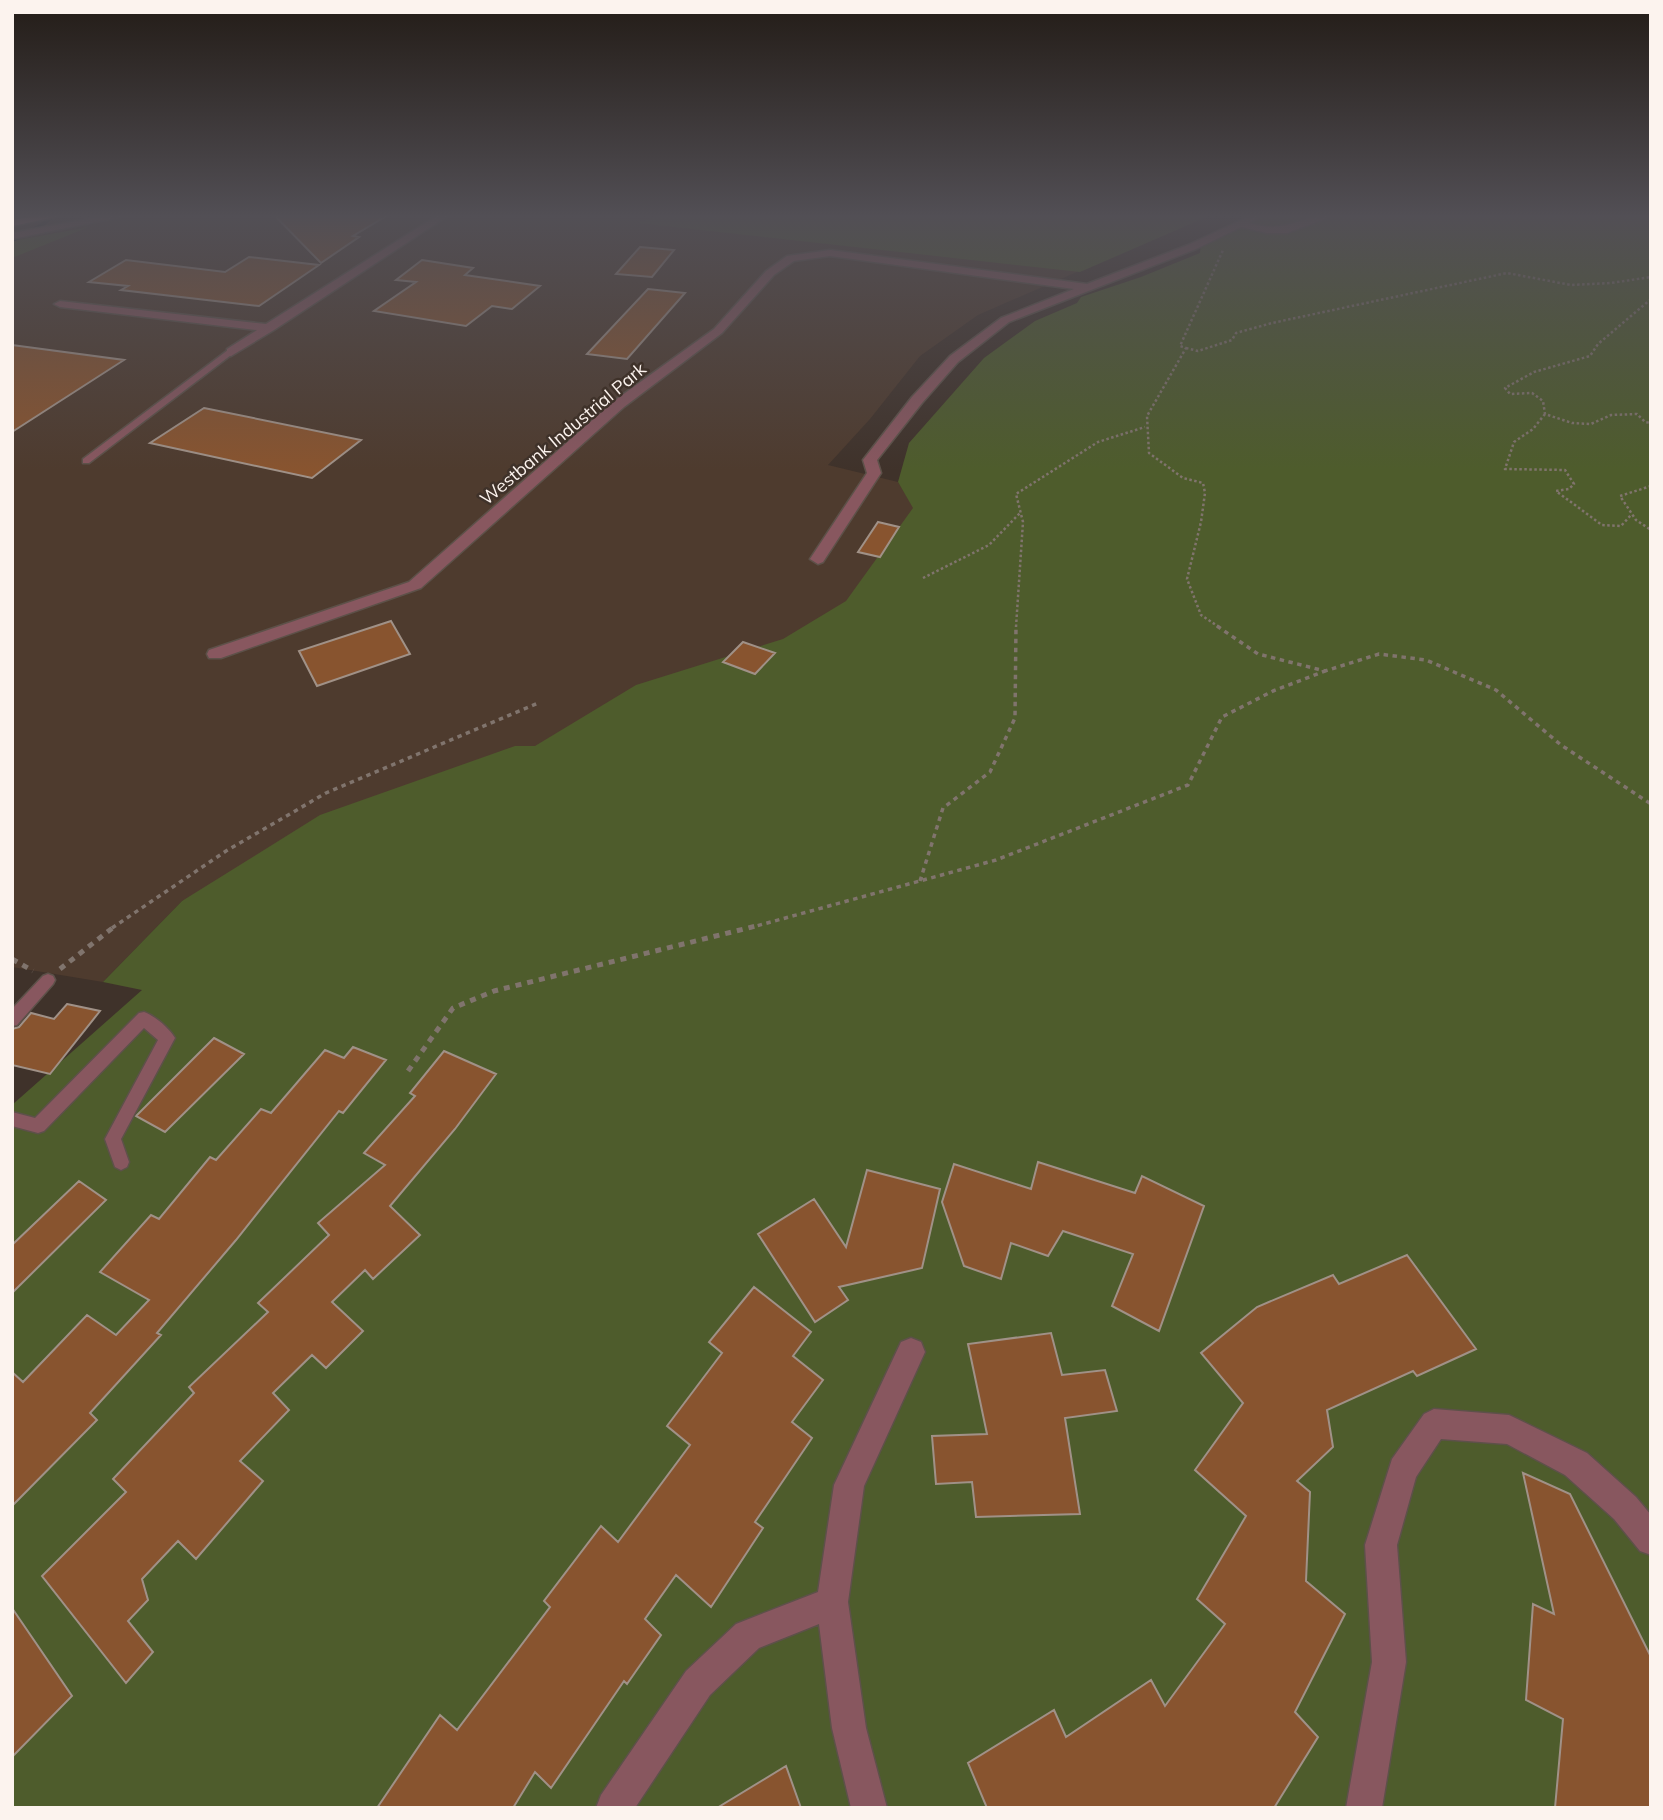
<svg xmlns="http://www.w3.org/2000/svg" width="1663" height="1820" font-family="Mulish,sans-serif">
  <rect width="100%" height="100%" fill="#3f322a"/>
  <path fill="#4e3b2e" d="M100,215H1208L978,315L920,356L870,419L828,465L898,482L934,541L901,645L182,901L103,982L12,967V231Z"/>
  <path fill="#4e5c2c" d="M660,215H1211L1080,272L638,223Z
    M1267,215H1651V1808H12V1105L142,990L103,982L182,901L320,815L515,746H535L636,685L783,639L846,601L913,508L898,482L909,443L984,358L1035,321L1077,303L1081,297L1141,277L1200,253L1201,244Z
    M89,227L12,258V241Z"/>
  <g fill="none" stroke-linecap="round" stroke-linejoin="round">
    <path stroke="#021e1f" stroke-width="4.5" d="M12,240L39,227L54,215"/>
  </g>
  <path fill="#88542f" stroke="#a09187" stroke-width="2" d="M274,215H388L353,236L359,237L321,263Z
    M640,247L674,250L652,277L616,274Z
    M249,257L319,265L259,306L121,290L128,286L89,282L126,260L225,272Z
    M422,260L473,268L465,275L540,286L512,309L492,306L466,326L374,311L416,282L396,280Z
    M648,289L685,293L627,359L587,354Z
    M12,345L124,360L12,432Z
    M204,408L361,440L312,478L150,443Z
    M878,522L899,527L880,557L858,552Z
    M391,621L410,654L317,686L299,651Z
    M743,642L775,653L755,674L723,662Z
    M67,1004L100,1011L50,1074L12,1065V1029L19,1027L31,1013L54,1019Z
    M214,1038L244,1054L165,1132L136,1116Z
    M353,1047L386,1060L343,1113L339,1111L236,1240L157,1333L161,1335L90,1413L97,1420L12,1506V1372L23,1382L87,1315L116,1335L149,1300L100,1272L151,1215L159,1219L210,1157L216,1160L261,1109L271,1113L325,1050L344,1058Z
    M444,1051L496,1074L455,1129L390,1206L420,1235L373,1279L365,1270L332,1302L363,1331L326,1368L312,1355L273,1393L289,1410L240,1461L263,1481L196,1559L178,1541L142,1579L148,1600L128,1621L153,1652L126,1683L42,1576L126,1492L113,1479L194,1393L189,1387L268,1312L258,1303L329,1235L318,1223L385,1165L364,1153L415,1096L410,1093Z
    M1038,1162L1135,1193L1142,1176L1204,1206L1159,1331L1112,1306L1133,1254L1063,1231L1048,1256L1011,1243L1001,1279L964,1266L942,1202L954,1164L1031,1189Z
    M867,1170L940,1189L922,1268L839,1287L848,1300L815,1322L758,1234L814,1199L846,1247Z
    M79,1181L106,1200L12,1293V1245Z
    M1407,1255L1476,1349L1417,1376L1413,1371L1327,1410L1333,1447L1297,1481L1310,1492L1306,1581L1345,1614L1295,1712L1318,1737L1274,1808H987L968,1763L1054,1710L1066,1737L1151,1680L1165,1706L1225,1624L1197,1599L1246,1516L1195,1470L1243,1403L1201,1353L1257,1307L1333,1275L1339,1284Z
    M754,1287L811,1332L793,1356L823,1380L792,1422L812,1438L755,1522L763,1528L711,1607L676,1575L645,1619L661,1635L627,1684L624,1681L551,1788L535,1772L513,1808H377L440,1715L457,1730L550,1607L544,1601L601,1526L618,1542L690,1445L667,1426L722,1353L709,1342Z
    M1051,1333L1062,1375L1105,1370L1117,1411L1065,1418L1080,1514L976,1517L972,1482L936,1484L932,1436L987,1434L968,1344Z
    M1523,1473L1570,1494L1651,1657V1808H1555L1563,1719L1526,1700L1533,1604L1554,1614Z
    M12,1608L72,1696L12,1757Z
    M786,1766L801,1808H717Z"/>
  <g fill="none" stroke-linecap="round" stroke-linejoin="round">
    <g stroke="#5d5149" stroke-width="3">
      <path id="service" d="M228,350L235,352L89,463H83V459Z
        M48,974L53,976L55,980L53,984L17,1025L12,1026V1009L43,976Z
        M144,1012C155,1016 169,1028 175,1038L121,1139L129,1162L127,1167L121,1170L115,1167L105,1139L158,1040L144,1028L44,1131L38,1133L12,1126V1112L35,1118L139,1013Z"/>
    </g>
    <g stroke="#5d5149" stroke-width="3">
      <path id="minor" d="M438,215H449L274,330L231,356L227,355V349L257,330L60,307L54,304L60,301L266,324Z
        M1252,215H1264L1249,223C1287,235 1302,214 1335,215L1287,233H1267L1241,227L1196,249L1009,322L958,362L922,403L877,460L881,473L823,562L818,564L810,559L867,473L863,460L912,397L950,356L1001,318L1074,289L830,256L794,261L774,275L722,333L624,407L421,588L221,658H209L207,654L209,650L409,582L614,401L714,329L766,271L787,256L830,250L1087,284L1188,245Z
        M1642,215H1651V218L1644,217Z
        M911,1338L921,1342L925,1352L864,1486L848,1602L866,1728L887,1808H851L832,1728L819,1624L759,1648L710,1695L635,1808H596L601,1795L686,1671L736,1624L818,1592L834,1485L901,1342Z
        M1434,1409L1509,1415L1587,1453L1636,1497L1651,1515V1555L1640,1551L1614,1519L1565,1475L1507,1444L1441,1439L1416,1477L1397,1545L1406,1662L1382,1808H1346L1372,1662L1365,1545L1392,1459L1424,1414Z"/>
    </g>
    <g stroke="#5d5149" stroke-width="3">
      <path id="tertiary" d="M110,215H130L12,239V233Z"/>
    </g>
    <g stroke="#5d5149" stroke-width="3">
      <path id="trunk" d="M44,215H65L12,226V220Z"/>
    </g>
    <path stroke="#80746d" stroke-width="2.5" stroke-dasharray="2.5 2.5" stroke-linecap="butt" d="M1651,299L1598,344L1590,356L1534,372L1505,388L1510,394L1532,393L1543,401L1545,414L1572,423L1591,424L1611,415L1637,414L1645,422L1651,423
      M1186,348L1198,351L1232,340L1236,333L1272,323L1507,273L1571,285L1611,283L1651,277
      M1545,414L1533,429L1514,442L1505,469L1565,470L1574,484L1569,489L1556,491L1602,525L1621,526L1631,515
      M1651,486L1620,496L1636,520L1651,530
      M923,578L989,545L1020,513
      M1016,627L1023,522L1016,494L1098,442L1145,427
      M1219,627L1201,615L1187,579L1201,522L1205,493L1203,483L1183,478L1149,453L1147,416L1186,348L1180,346L1223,250"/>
    <path stroke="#80746d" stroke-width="3.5" stroke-dasharray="4.5 4.5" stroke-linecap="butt" d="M1217,626L1258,654L1325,671L1379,654L1426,660L1496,690L1561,745L1651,804
      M920,881L943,808L990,772L1015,718L1016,626
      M112,928L226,851L326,793L538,703
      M749,928L996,860L1188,785L1222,717L1273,691L1325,671"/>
    <path stroke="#80746d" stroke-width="5" stroke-dasharray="6 6" stroke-linecap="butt" d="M12,959L33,971
      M60,969L115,926
      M408,1071L453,1008L494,991L756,926"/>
    <use href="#service" fill="#88575f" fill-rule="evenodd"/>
    <use href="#minor" fill="#88575f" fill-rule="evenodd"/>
    <use href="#tertiary" fill="#88575f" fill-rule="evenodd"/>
    <use href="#trunk" fill="#e67a8f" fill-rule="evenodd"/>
  </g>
  <linearGradient id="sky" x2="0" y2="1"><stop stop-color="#231c17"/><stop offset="0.46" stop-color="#524f55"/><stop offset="1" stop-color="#524f55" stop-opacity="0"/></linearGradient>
  <rect width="1663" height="470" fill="url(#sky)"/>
  <g text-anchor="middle" stroke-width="5" stroke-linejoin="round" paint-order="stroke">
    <g font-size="18" fill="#fcf3ee" stroke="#3f322a">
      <text transform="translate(563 434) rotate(-40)" y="6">Westbank Industrial Park</text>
    </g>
  </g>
  <rect width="1663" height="1820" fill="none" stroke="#fcf3ee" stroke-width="28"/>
</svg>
